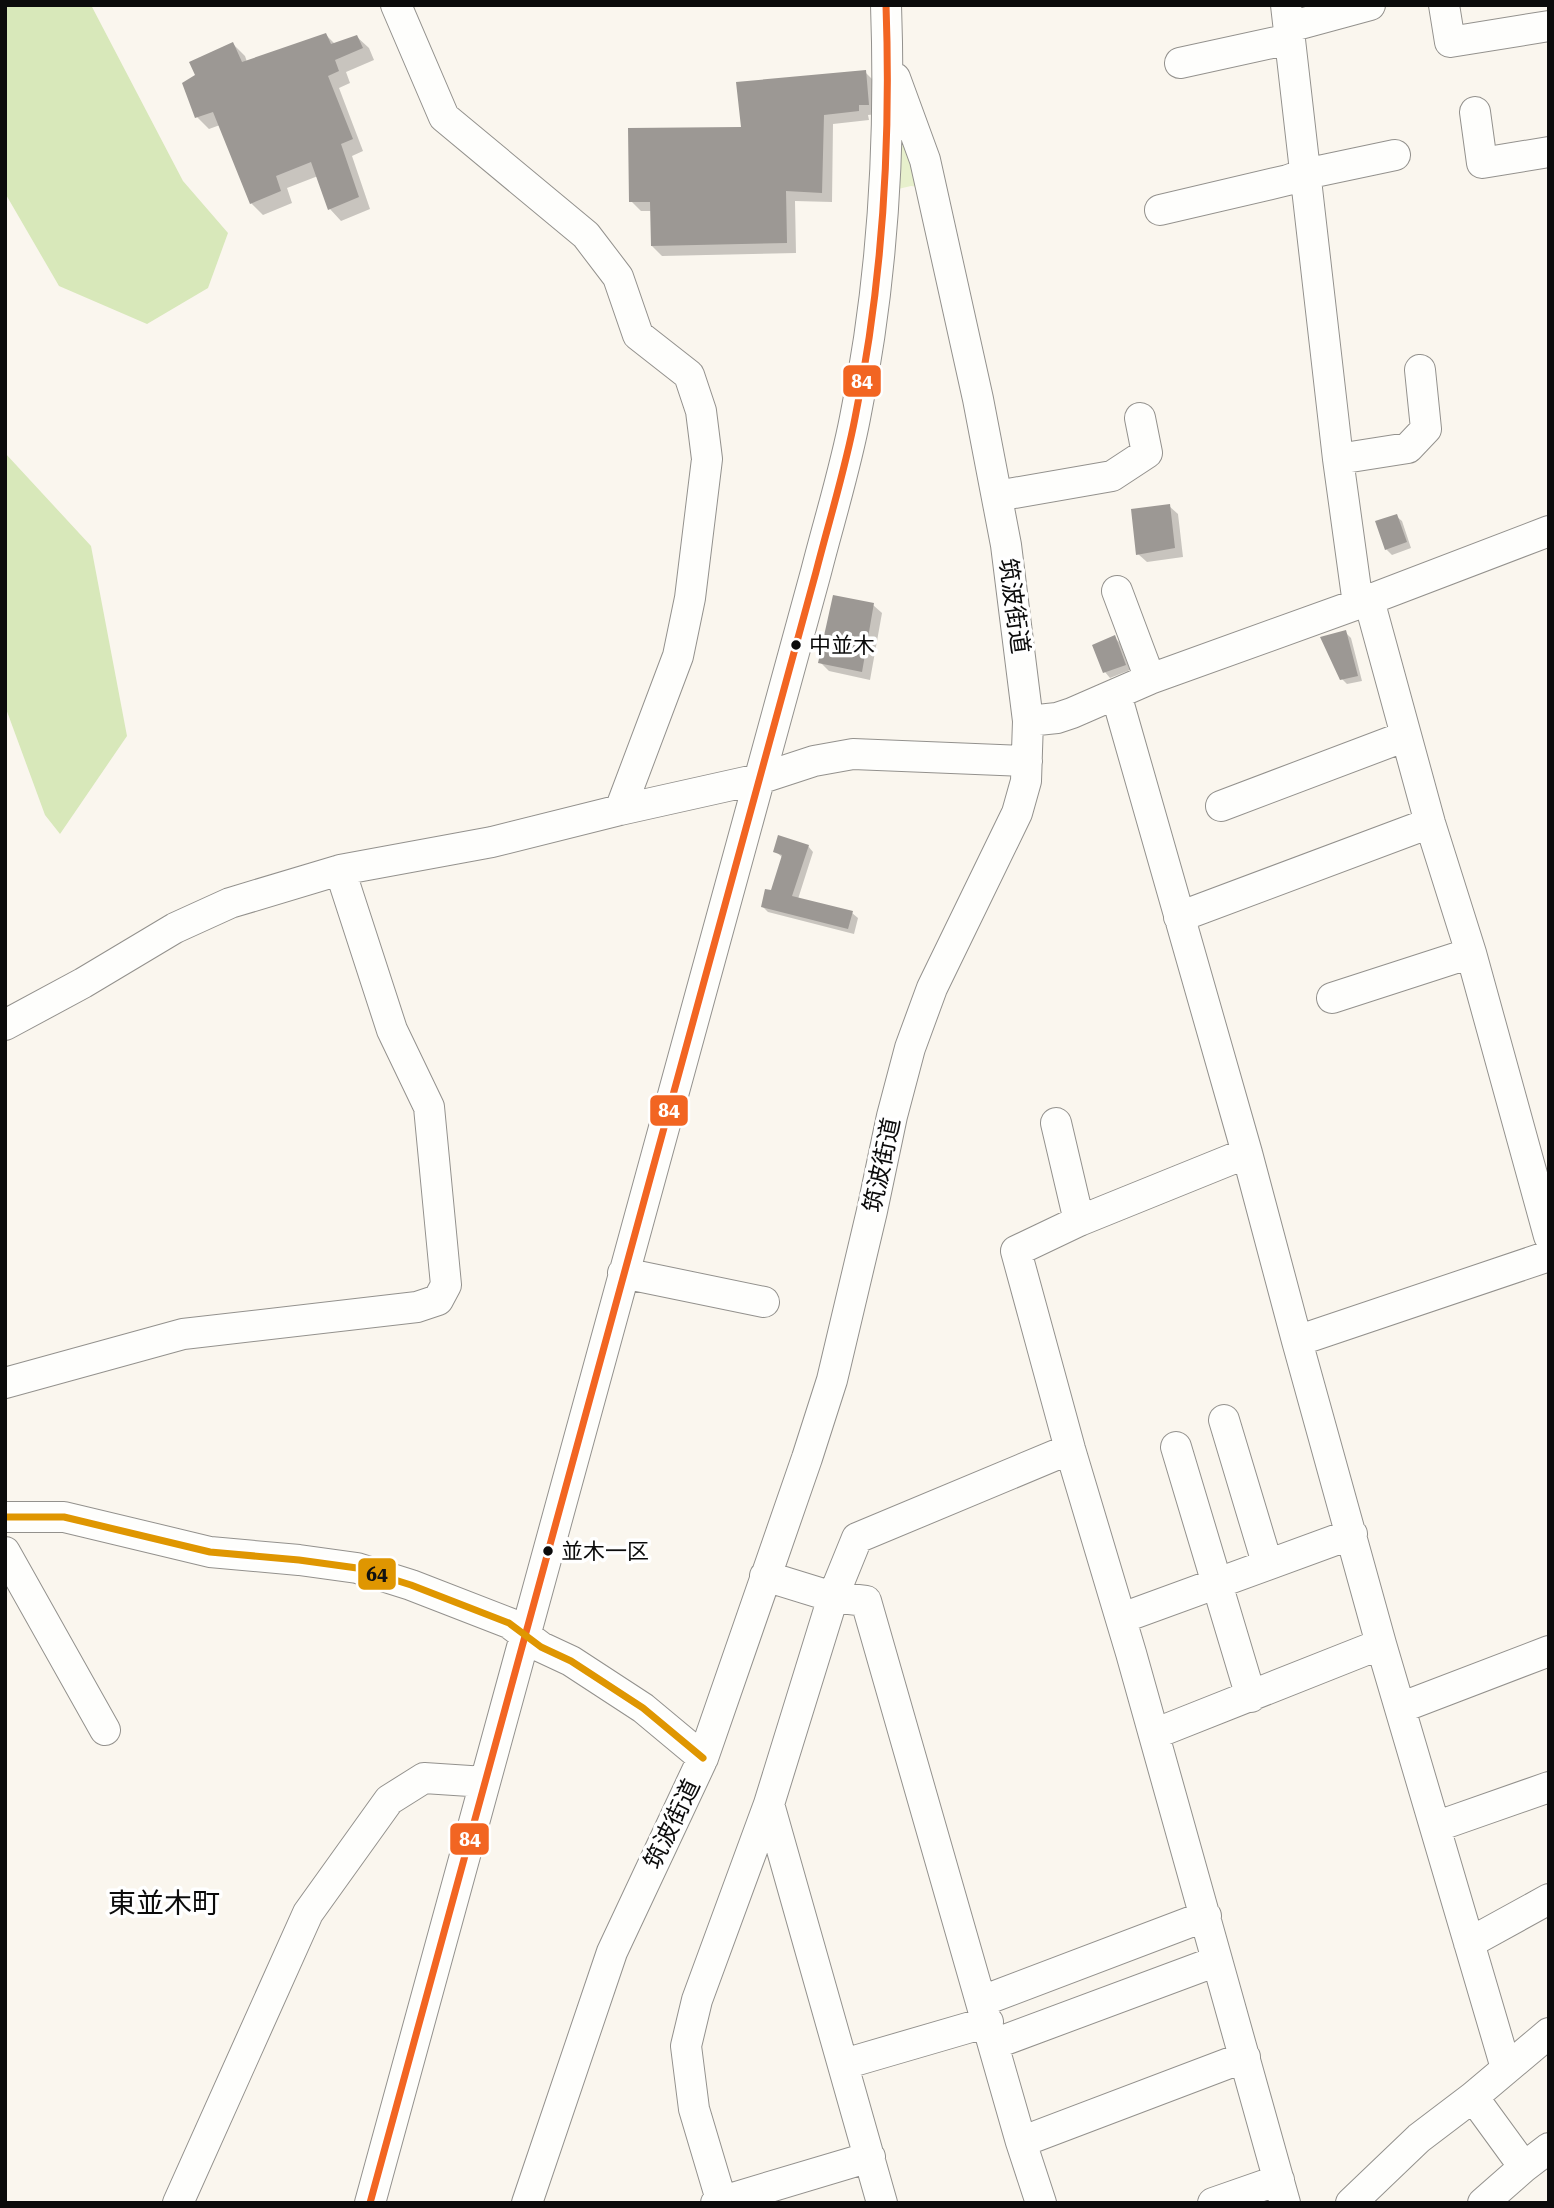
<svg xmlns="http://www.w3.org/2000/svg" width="1554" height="2208" font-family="'Roboto Serif','Noto Sans JP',serif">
  <rect width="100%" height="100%" fill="#faf6ee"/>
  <path fill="#e7f0cc" d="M900,142L908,143L925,188L911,186L898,189Z"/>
  <path fill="#d8e8ba" d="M5,5H91L183,181L228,233L208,288L147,324L59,286L5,193Z
    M5,453L91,546L127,736L60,834L45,815L5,706Z"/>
  <path fill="#0003" d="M326,35L335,44L357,37L369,48L374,60L346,72L350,83L339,88L363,151L352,156L370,209L341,221L330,209L318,176L287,188L292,203L263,215L251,203L220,125L209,129L197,117V76L233,44L245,56L247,62Z
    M865,72L875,82L878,114L868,115L869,120L833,124L832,202L795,201L796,253L662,256L652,246V211H641L631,201L743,129Z
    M1169,506L1178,514L1183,557L1147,562L1138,554Z
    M1396,516L1402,521L1411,548L1392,555L1386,549Z
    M873,605L882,613L870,680L829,671L820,662Z
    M1345,632L1351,638L1362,681L1347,684L1342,679Z
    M1115,638L1120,643L1130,670L1110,678L1105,672L1094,646Z
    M808,846L813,852L798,899L852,913L858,918L854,934L768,912L763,907L772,892L783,858L775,851Z"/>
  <path fill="#9c9894" d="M326,33L331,44L357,35L363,48L335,60L339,71L328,76L353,139L341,144L359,197L328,210L311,162L276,176L281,191L250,204L213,112L195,118L182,83L195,75L189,62L233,42L242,62Z
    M866,70L869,105H859V111L824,115L822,193L786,191L787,243L651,246L650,202H629L628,128L741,127L736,82Z
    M1170,504L1175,548L1136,555L1131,509Z
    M1397,514L1407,542L1385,550L1375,521Z
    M833,595L874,603L862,672L818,663Z
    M1346,630L1358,676L1340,680L1320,637Z
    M1115,635L1126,665L1103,673L1092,645Z
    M778,835L809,845L792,896L853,911L848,929L761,907L765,889L771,890L782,855L773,852Z"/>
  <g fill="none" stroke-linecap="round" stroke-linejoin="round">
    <g stroke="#93918d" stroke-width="32">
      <path id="minor" d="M396,5L444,117L586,235L618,277L638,335L689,375L701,411L707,459L690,598L678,656L620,810
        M1286,5L1338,459L1358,604
        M1444,5L1450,42L1549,26
        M1289,27L1370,5
        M1180,63L1290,39
        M1475,112L1482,163L1549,152
        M1160,210L1288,180L1305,174L1395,155
        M1338,459L1408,448L1426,429L1420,370
        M997,496L1112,476L1147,453L1140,418
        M1117,591L1150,679
        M1369,600L1430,823L1471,953L1549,1236
        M1116,694L1247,1153L1297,1341L1381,1644L1506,2068
        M1028,721L1057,718L1072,713L1150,679L1358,604L1549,531
        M1221,806L1406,736
        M1179,917L1430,823
        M1332,998L1471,953
        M5,1025L83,983L175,928L230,903L340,870L492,842L620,810L759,779L814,761L853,754L1027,761
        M1056,1123L1079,1221
        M1247,1153L1079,1221L1016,1251L1070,1449L1131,1653L1285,2203
        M623,1273L764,1302
        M1297,1341L1549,1256
        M5,1383L183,1334L417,1307L438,1300L446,1285L429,1107L392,1030L340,870
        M1224,1420L1267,1563
        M1176,1447L1251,1697
        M5,1517H64L210,1552L299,1560L357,1568L411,1585L509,1623L541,1647L571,1661L643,1708L703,1758
        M5,1552L105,1730
        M765,1576L833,1597L866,1601L1021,2142L1041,2203
        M1122,1618L1352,1534
        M1400,1708L1549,1651
        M1154,1734L1381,1644
        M769,1804L882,2203
        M1435,1827L1549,1787
        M1469,1943L1549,1899
        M982,2001L1206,1916
        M994,2044L1217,1961
        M844,2064L988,2022
        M1473,2097L1524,2167L1549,2148
        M1021,2142L1245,2057
        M178,2203L308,1913L389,1800L424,1778L485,1782
        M370,2203L816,572C829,521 845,470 855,418C883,281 891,144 886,5
        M527,2203L612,1952L703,1758L807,1458L832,1380L872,1211L892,1116L910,1048L932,988L1017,813L1026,781L1028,721L1006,545L978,399L925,160L895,78
        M716,2203L870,2157
        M722,2203L694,2109L686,2046L697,2000L769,1804L833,1597L857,1538L1070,1449
        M1213,2203L1279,2180
        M1351,2203L1419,2138L1473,2097L1549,2033
        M1483,2203L1524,2167"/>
    </g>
    <use href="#minor" stroke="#fefefc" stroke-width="30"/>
    <g stroke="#fff" stroke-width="12">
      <path id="bus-1" d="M370,2203L816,572C829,521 845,470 855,418C883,281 891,144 886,5"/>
    </g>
    <g stroke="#fff" stroke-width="12">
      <path id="bus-2" d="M5,1517H64L210,1552L299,1560L357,1568L411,1585L509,1623L541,1647L571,1661L643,1708L703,1758"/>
    </g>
    <use href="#bus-1" stroke="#f26522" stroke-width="7"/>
    <use href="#bus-2" stroke="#df9601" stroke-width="7"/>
  </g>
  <g fill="#0b0b0b" stroke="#fff" stroke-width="2.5">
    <circle cx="796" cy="645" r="6"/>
    <circle cx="548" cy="1551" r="6"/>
  </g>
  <g text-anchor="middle" stroke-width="7" stroke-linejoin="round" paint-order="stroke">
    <g font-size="22" fill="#0b0b0b" stroke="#fff" text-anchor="start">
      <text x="809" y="653">中並木</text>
      <text x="561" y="1559">並木一区</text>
    </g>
    <g font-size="24" fill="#0b0b0b" stroke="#fff">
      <text transform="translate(1014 606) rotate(82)" y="8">筑波街道</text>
      <text transform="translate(882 1165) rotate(-78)" y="8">筑波街道</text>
      <text transform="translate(672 1824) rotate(-64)" y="8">筑波街道</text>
    </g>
    <g font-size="28" fill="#0b0b0b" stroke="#fff">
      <text x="164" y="1913">東並木町</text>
    </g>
  </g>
  <g stroke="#fff" stroke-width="2.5">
    <rect x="842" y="364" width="40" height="34" rx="7" fill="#f26522"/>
    <rect x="649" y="1094" width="40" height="33" rx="7" fill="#f26522"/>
    <rect x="357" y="1557" width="40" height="34" rx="7" fill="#df9601"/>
    <rect x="449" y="1822" width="41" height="34" rx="7" fill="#f26522"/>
  </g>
  <g font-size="19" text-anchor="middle" font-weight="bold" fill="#fff">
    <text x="862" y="388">84</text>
    <text x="669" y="1117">84</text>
    <text x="470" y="1846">84</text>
  </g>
  <g font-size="19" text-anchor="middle" font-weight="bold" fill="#111">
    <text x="377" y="1581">64</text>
  </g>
  <rect width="1554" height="2208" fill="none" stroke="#0b0b0b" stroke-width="14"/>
</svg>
